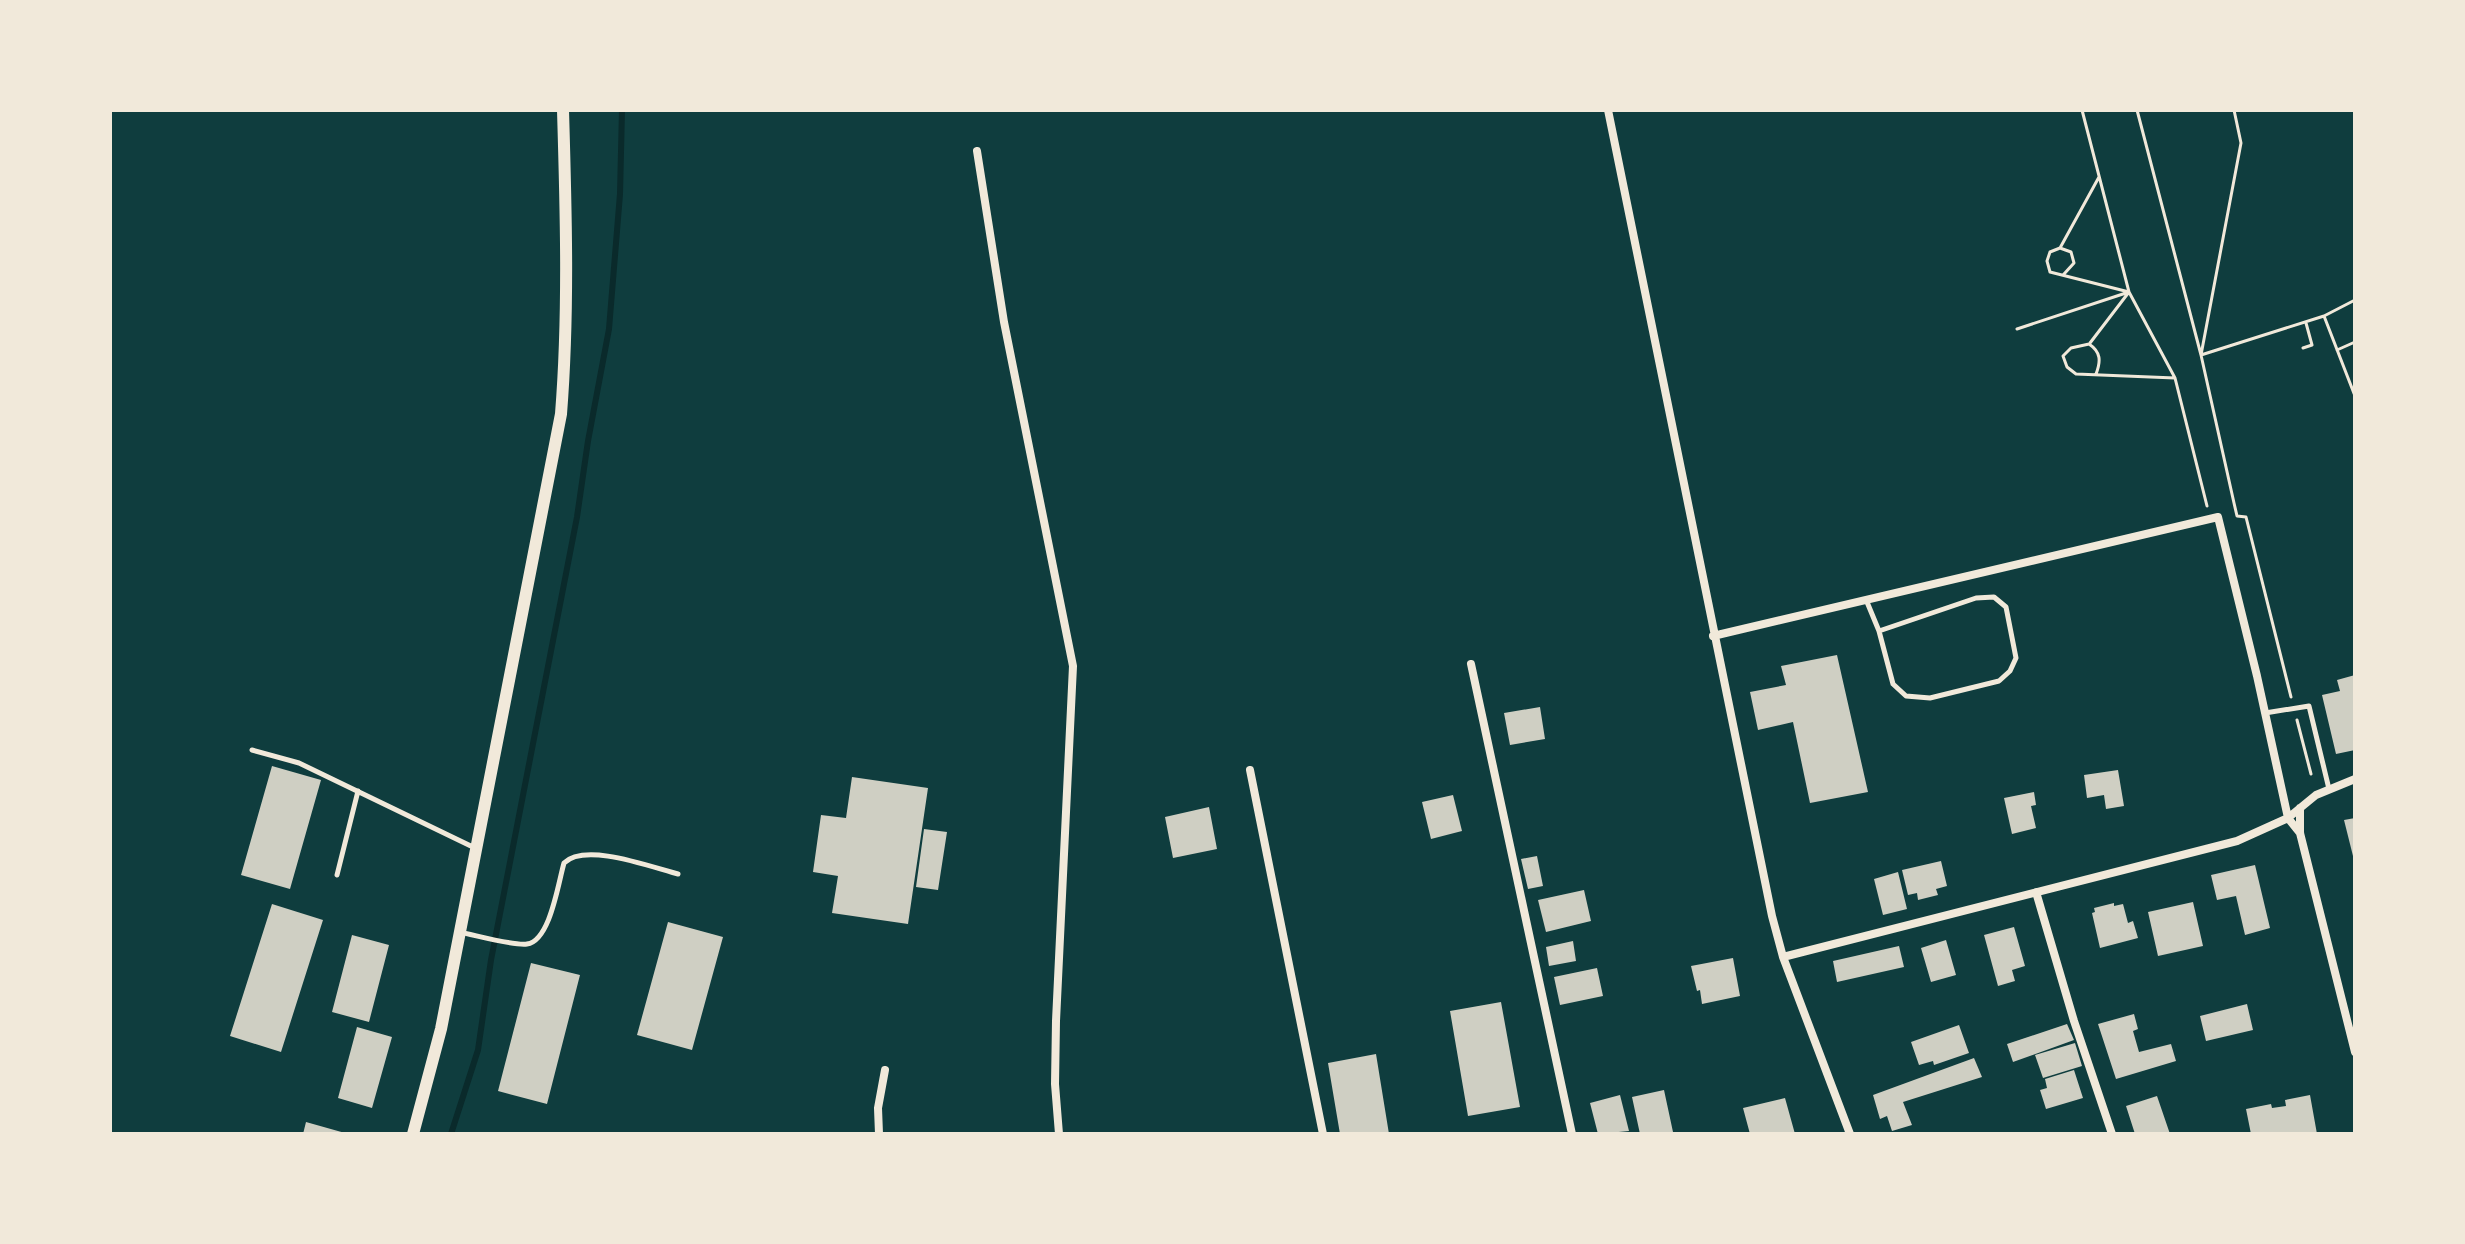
<svg xmlns="http://www.w3.org/2000/svg" width="2465" height="1244" font-family="Lato,sans-serif">
  <rect width="100%" height="100%" fill="#0f3d3e"/>
  <g fill="none" stroke-linecap="round" stroke-linejoin="round">
    <path stroke="#0a2a2b" stroke-width="6" d="M451,1134L478,1050L491,960L577,517L588,441L609,329L620,194L622,110"/>
  </g>
  <path fill="#cfcfc3" d="M1837,655L1868,792L1810,803L1793,722L1758,730L1750,692L1786,685L1781,666Z
    M2355,675V750L2336,754L2322,695L2340,691L2337,680Z
    M1540,707L1545,739L1510,745L1504,713Z
    M272,766L321,780L290,889L241,875Z
    M2118,770L2124,806L2106,809L2104,795L2087,798L2084,775Z
    M852,777L928,788L908,924L832,913L838,876L813,872L821,815L846,818Z
    M2034,792L2036,805L2031,806L2036,828L2012,834L2004,798Z
    M1453,795L1462,831L1431,839L1422,802Z
    M1209,807L1217,849L1173,858L1165,817Z
    M2355,818V860H2354L2344,820Z
    M924,829L947,832L938,890L916,887Z
    M1537,856L1543,886L1528,889L1521,859Z
    M1941,861L1947,886L1936,889L1938,895L1918,900L1917,893L1908,895L1902,870Z
    M2255,865L2270,928L2245,935L2236,896L2217,900L2211,875Z
    M1898,872L1907,909L1883,915L1874,879Z
    M1584,890L1591,921L1546,932L1538,900Z
    M2193,902L2203,946L2158,956L2148,912Z
    M2114,903V906L2123,904L2128,923L2133,921L2138,938L2100,948L2092,913L2095,912L2094,908Z
    M272,904L323,920L281,1052L230,1036Z
    M668,922L723,937L692,1050L637,1035Z
    M2014,927L2025,966L2012,970L2015,981L1998,986L1984,935Z
    M352,935L389,945L369,1022L332,1012Z
    M1946,940L1956,975L1931,982L1921,948Z
    M1573,941L1576,961L1549,966L1546,947Z
    M1899,946L1904,967L1837,982L1833,961Z
    M1733,958L1740,996L1702,1004L1700,990L1697,991L1691,966Z
    M531,963L580,975L547,1104L498,1091Z
    M1597,968L1603,996L1560,1005L1554,977Z
    M1501,1002L1520,1107L1468,1116L1450,1011Z
    M2247,1004L2253,1030L2206,1041L2200,1016Z
    M2134,1014L2138,1029L2133,1031L2139,1052L2171,1044L2176,1061L2116,1079L2098,1024Z
    M2067,1024L2074,1040L2013,1062L2007,1044Z
    M1959,1025L1969,1053L1934,1065L1933,1061L1919,1065L1911,1042Z
    M357,1027L392,1037L372,1108L338,1098Z
    M2075,1043L2082,1066L2043,1078L2035,1055Z
    M1376,1054L1389,1134H1340L1328,1063Z
    M1974,1058L1982,1077L1903,1102L1912,1125L1892,1131L1887,1116L1880,1119L1873,1095Z
    M2074,1070L2083,1098L2046,1109L2040,1090L2047,1088L2045,1079Z
    M1664,1090L1673,1132L1640,1134L1632,1097Z
    M1620,1095L1629,1131L1598,1134L1590,1103Z
    M2310,1095L2317,1134H2251L2246,1109L2271,1104L2272,1108L2286,1106L2285,1100Z
    M2157,1096L2170,1134H2135L2126,1106Z
    M1785,1098L1795,1134H1750L1743,1108Z
    M306,1122L345,1133V1134H303Z"/>
  <g fill="none" stroke-linecap="round" stroke-linejoin="round">
    <path stroke="#f1e9da" stroke-width="3" d="M2082,110L2129,292L2175,378L2207,506
      M2137,110L2201,355L2234,503L2237,516L2246,517L2291,697
      M2234,110L2241,143L2201,355L2324,316L2355,300
      M2060,248L2099,177
      M2064,274L2074,263L2071,252L2060,248L2050,252L2047,261L2050,272L2129,292
      M2324,316L2355,396
      M2017,329L2129,292
      M2090,343L2129,292
      M2303,348L2312,345L2306,323
      M2337,350L2355,342
      M2096,374C2101,361 2101,352 2089,344L2071,348L2063,356L2067,367L2076,374L2175,378
      M2297,720L2311,774"/>
    <path stroke="#f1e9da" stroke-width="5" d="M1867,602L1879,631L1893,684L1906,696L1930,698L1999,681L2010,671L2016,658L2006,607L1994,597L1976,598L1879,631
      M2265,713L2309,706L2329,789
      M252,750L299,763L475,848
      M337,875L358,791
      M459,932C475,935 513,946 527,944C550,941 558,884 564,863C585,842 651,867 678,874"/>
    <path stroke="#f1e9da" stroke-width="8" d="M1608,110L1772,916L1783,957L1850,1134
      M977,151L1004,322L1073,666L1056,1021L1055,1084L1059,1134
      M1713,636L2218,517L2257,676L2288,818L2300,833
      M1471,664L1572,1134
      M1250,770L1323,1134
      M2300,808V833L2355,1052
      M2036,892L2074,1021L2112,1134
      M1783,957L2237,841L2288,818L2316,795L2355,779
      M879,1134L878,1108L885,1070"/>
    <path stroke="#f1e9da" stroke-width="12" d="M413,1134L441,1029L561,414C569,313 566,211 563,110"/>
  </g>
  <rect width="2465" height="1244" fill="none" stroke="#f1e9da" stroke-width="224"/>
</svg>
